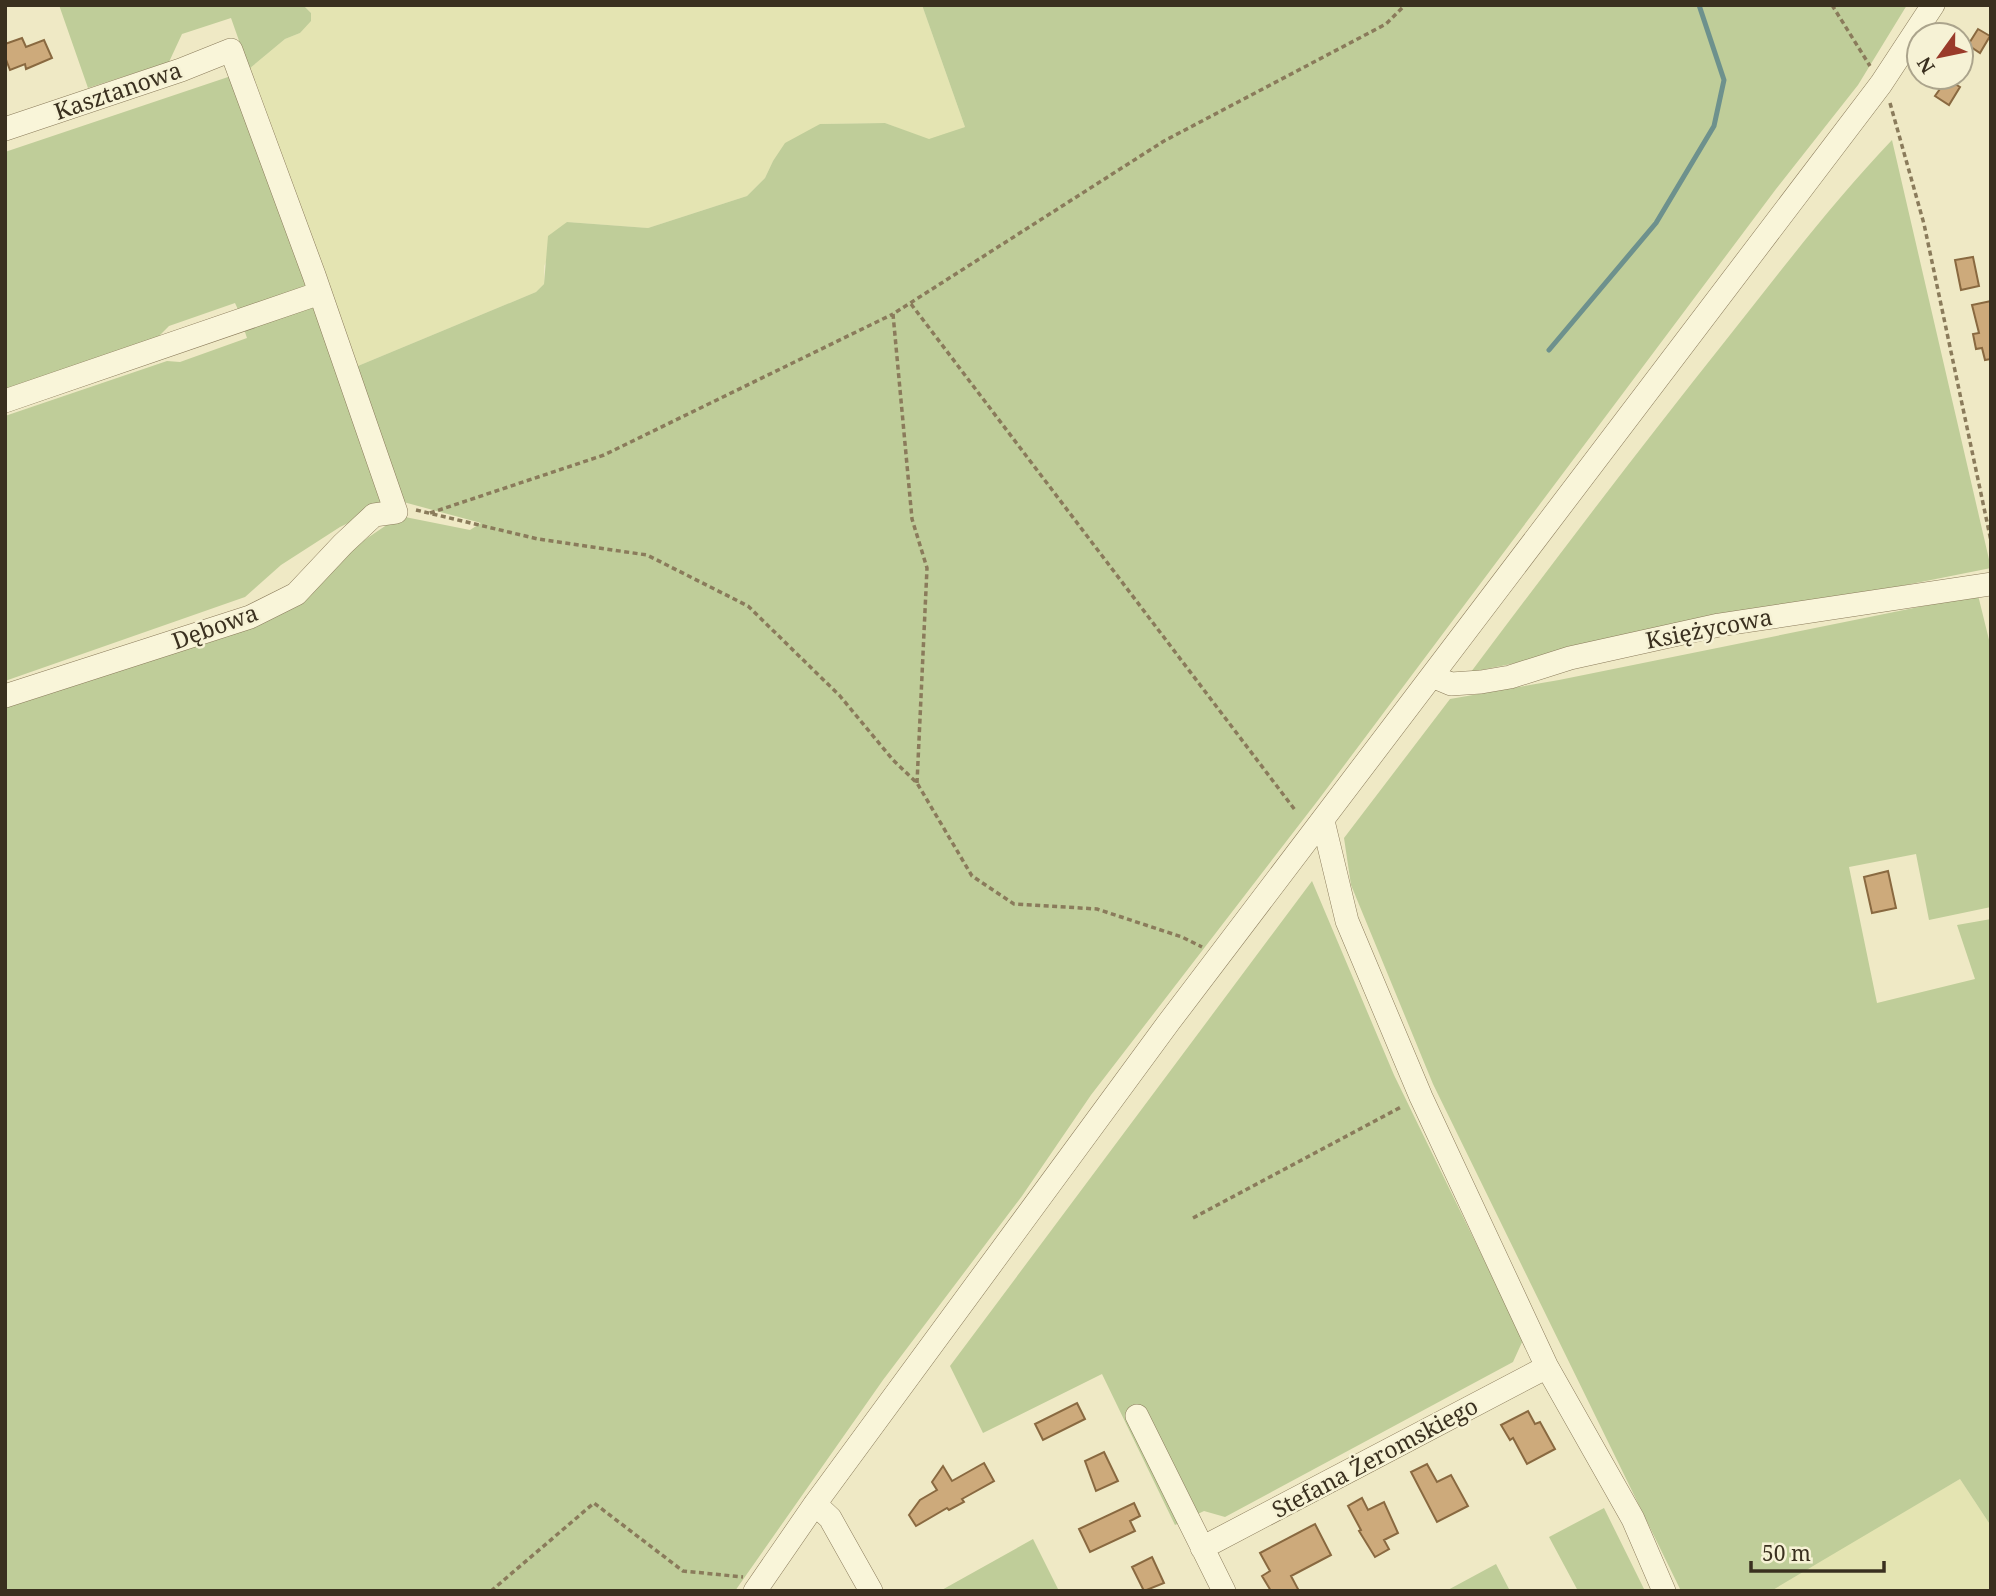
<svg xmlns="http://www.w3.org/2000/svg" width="1996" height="1596" font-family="'Noto Serif',serif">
  <rect width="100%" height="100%" fill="#efe9c5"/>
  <path fill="#e4e4b2" d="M303,5H922L965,127L929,140L885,123L820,124L773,161L765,178L747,196L648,228L567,222L544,266V284L536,292L353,368L249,69L285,39L300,33L311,13Z
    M1960,1479L1991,1526V1591H1768Z"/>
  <path fill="#bfcd99" d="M59,5H303L311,13V21L300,33L285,39L249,69L231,18L182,34L169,62L88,88Z
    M922,5H1907L1858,85L1776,189L1319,799L1091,1095L1022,1196L883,1380L735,1591H5V706L37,698L261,620L357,545L400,516L470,530L481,523L396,500L353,368L536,292L544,284L548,236L567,222L648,228L747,196L765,178L773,161L785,143L820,124L885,123L929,139L965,127Z
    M237,74L312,292L241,316L235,303L169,326L158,337L5,389V152Z
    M1892,140L1991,568L1471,672C1555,560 1639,449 1726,340C1780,272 1832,203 1892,140Z
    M315,301L386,505L340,527L281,565L245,597L5,681V416L167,361L180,362L247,338L243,326Z
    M1978,595L1991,648V907L1929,920L1916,854L1849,867L1877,1003L1975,979L1957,925L1991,919V1526L1960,1479L1771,1591H1681L1433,1084L1351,885L1344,838L1450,699L1559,680Z
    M1312,881L1394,1075L1523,1340L1513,1362L1225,1517L1204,1511L1175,1525L1102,1374L983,1433L950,1366Z
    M1604,1508L1645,1591H1578L1549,1537Z
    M1033,1539L1059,1591H940Z
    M1496,1564L1510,1591H1446Z"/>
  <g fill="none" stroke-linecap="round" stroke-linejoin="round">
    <path stroke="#6d918d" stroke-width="5" d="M1549,350L1656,223L1714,126L1724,80L1699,5"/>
  </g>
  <path fill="#cdaa7b" stroke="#896940" stroke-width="2" d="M1978,29L1990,36L1980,53L1968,45Z
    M22,38L26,47L44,40L52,58L26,69L25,64L10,70L5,57V44Z
    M1947,79L1960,87L1949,105L1935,96Z
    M1973,257L1979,286L1961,290L1955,260Z
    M1991,301V359L1985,360L1982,348L1976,349L1973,334L1979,333L1972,305Z
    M1888,871L1896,908L1872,913L1864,877Z
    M1077,1403L1085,1419L1043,1440L1035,1424Z
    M1528,1411L1535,1424L1540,1422L1555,1449L1527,1464L1513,1438L1510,1440L1501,1425Z
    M1104,1452L1118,1481L1096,1491L1085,1461Z
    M984,1463L994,1481L962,1499L964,1502L949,1510L947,1508L916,1526L909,1515L920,1500L937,1490L932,1482L943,1466L952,1481Z
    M1427,1464L1437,1482L1451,1475L1468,1506L1437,1522L1411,1472Z
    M1362,1498L1368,1510L1384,1502L1398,1533L1384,1540L1389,1549L1375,1557L1359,1531L1361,1530L1348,1506Z
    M1134,1503L1140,1516L1130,1521L1135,1531L1090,1552L1079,1529Z
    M1315,1524L1331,1555L1291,1576L1299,1591H1271L1262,1576L1270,1571L1260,1553Z
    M1152,1557L1164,1583L1144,1591L1132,1567Z"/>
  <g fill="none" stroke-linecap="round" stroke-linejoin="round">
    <g stroke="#8a7b5b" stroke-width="24">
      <path id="minor" d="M5,129L181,70L231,50L314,275L396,512L374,515L343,544L296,594L250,617L5,696
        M5,401L320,293
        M1432,676L1451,684L1481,682L1510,677L1570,658L1719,625L1991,584
        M1323,821L1347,921L1421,1097L1547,1367L1633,1519L1664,1591
        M1137,1416L1224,1591
        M815,1504L830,1518L871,1591
        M1202,1548L1547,1367
        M755,1591L815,1504L1169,1022L1881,84L1933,5"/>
    </g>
    <path stroke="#8a7b5b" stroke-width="3.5" stroke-dasharray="5 3.5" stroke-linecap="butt" d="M1832,5L1870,66
      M1890,103L1924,224L1991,541
      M911,304L1295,810
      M416,510L538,539L647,555L748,606L840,696L893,760L917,783L972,876L1014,904L1097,909L1182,937L1202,947
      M430,513L604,455L893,314
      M917,783L927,568L912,519L893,314L1164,141L1386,24L1405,5
      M1193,1218L1403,1106
      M491,1591L594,1503L683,1571L743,1577"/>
    <use href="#minor" stroke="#f9f5d9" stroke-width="23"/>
  </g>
  <g text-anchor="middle" stroke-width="5" stroke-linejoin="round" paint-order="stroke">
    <g font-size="23" fill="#3a301f" stroke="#f6f2d5">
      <text transform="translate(118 91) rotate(-19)" y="8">Kasztanowa</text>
      <text transform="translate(215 627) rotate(-20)" y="8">Dębowa</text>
      <text transform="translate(1709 629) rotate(-11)" y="8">Księżycowa</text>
      <text transform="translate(1375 1458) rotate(-28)" y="8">Stefana Żeromskiego</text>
    </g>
  </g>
  <rect width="1996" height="1596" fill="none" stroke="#3a301f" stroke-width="14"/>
  <g transform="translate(1940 56) rotate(237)"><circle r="33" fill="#f6f2d5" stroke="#aba48c" stroke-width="2"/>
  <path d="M0-5L12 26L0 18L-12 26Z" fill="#9a3b2a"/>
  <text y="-10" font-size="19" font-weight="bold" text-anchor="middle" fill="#3a301f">N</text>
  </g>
  <path d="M1751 1561v10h133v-10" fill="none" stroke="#3a301f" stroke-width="3.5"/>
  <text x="1762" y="1561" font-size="21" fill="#3a301f" stroke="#f6f2d5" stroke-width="5" paint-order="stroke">50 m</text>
</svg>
